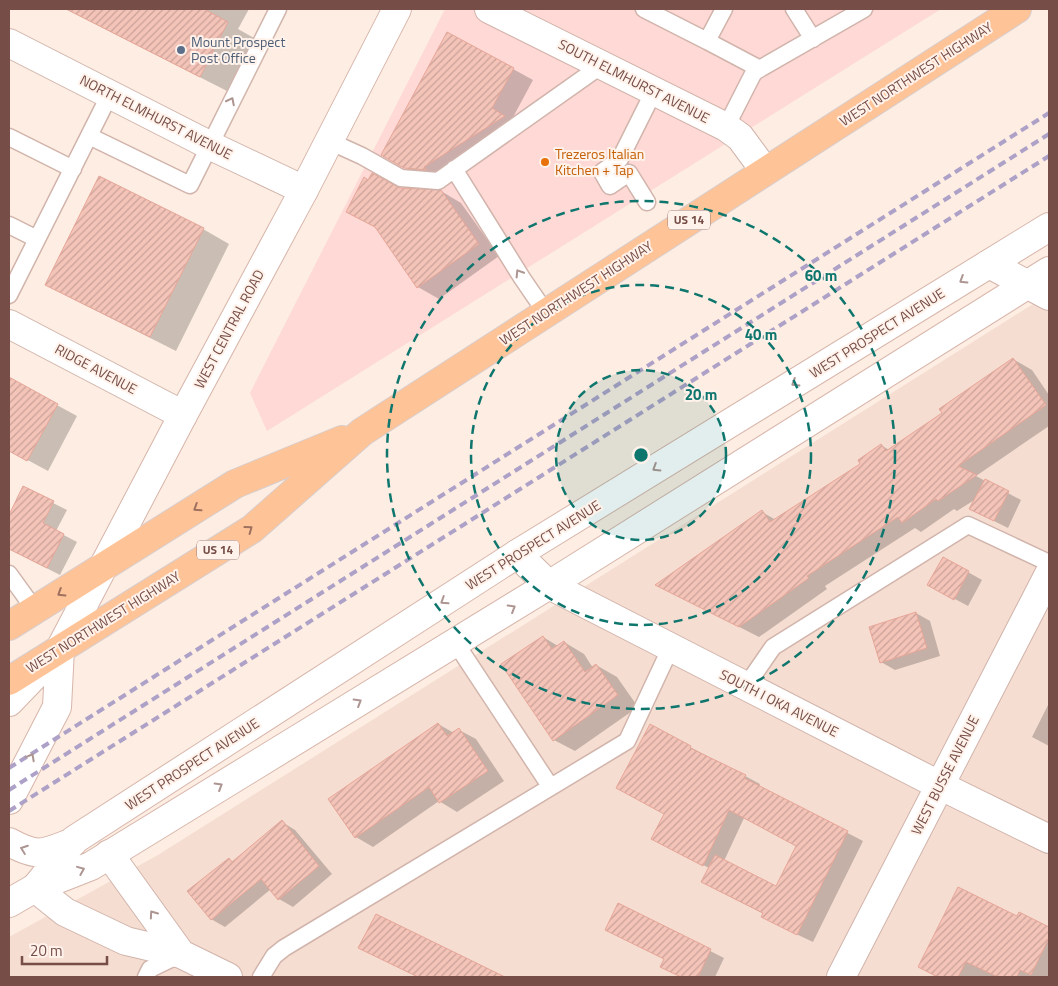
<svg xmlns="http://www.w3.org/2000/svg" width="1058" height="986" font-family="'Titillium Web',sans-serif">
  <defs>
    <pattern id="building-hatch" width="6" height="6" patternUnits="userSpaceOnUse" patternTransform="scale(1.25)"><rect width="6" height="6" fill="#f4c4b9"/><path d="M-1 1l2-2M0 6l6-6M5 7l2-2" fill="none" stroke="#caa198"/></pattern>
  </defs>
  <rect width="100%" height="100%" fill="#fdede2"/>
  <path fill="#f5ddd1" d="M1049,294V977H9V937L158,855Z"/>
  <path fill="#fed9d6" d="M445,9H941L267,431L250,393Z"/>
  <path fill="#0003" fill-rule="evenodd" d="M66,9H249L238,29L254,38L227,91Z
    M513,69L533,80L511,121L444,179H426L383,155Z
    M369,181L399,189L441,191L461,203L499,256L439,299L418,287L377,228L347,212Z
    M203,229L229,244L176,351L73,299L47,284Z
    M1013,359L1032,370L1049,395V426L976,476L1021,500L1008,528L970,509L976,499L957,511L954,509L921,532L915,528L825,586L827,589L759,637L657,585L762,512L776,520L862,464L881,445L889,450L944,413Z
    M9,379L77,416L48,471L9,450Z
    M23,488L67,510L56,531L77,542L60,575L9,549V518Z
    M943,558L982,580L968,606L929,585Z
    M916,613L930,621L940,656L895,670L881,662Z
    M543,637L558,646L564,642L584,654L593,668L596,665L617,677L638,707L575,751L554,740Z
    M1049,703V746L1032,737Z
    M438,724L454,733L459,730L476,739L504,781L457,812L439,801L373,847L356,837Z
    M690,747L745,776L760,784L759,787L863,841L813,942L777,925L764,914L717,890L709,868L668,847L665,814ZM744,818L797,846L776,888L724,861Z
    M282,822L295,830L332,874L293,907L279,899L271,889L225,927L211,919L229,860L233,862Z
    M619,905L724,958L715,977H681L662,967L665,959L606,930Z
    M1020,914L1049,928V977H937L919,967L1018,918Z
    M374,955L487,972L497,977H418Z"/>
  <path fill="url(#building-hatch)" stroke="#e7a698" d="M66,9H204L228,22L200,77Z
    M447,32L514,68L492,108L505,116L424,167L427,170L404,168L381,155Z
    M372,173L400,188L441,190L479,244L417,288L375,227L346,212L364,177L368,180Z
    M99,176L204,228L150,337L45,285Z
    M1013,358L1046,405L958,466L977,475L938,501L936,499L902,523L898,517L807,576L809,578L739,627L655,585L762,510L770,522L860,464L858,460L881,444L886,451L942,413L939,409Z
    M9,377L58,404L27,461L9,451Z
    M985,479L1009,491L994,521L969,509Z
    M23,486L54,501L43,523L64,534L47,568L9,549V515Z
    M943,557L969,571L954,600L927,585Z
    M916,612L927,648L880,663L869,627Z
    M543,636L552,649L564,641L585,672L596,664L618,695L553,741L501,664Z
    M438,723L447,736L459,728L488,771L439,803L429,787L355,838L328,799Z
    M650,724L691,746L690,748L746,775L744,778L848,831L797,935L761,917L763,913L701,882L715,855L776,886L796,846L729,810L703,866L651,839L664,814L616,788Z
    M282,820L319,866L278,900L261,879L211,920L187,891L229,858L232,862Z
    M958,887L1017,916L1019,912L1049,927V938L1031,975L1020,970L1017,977H998L966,962L958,977H938L918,967Z
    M618,903L711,949L698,977H681L660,967L664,959L605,930Z
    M376,914L505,977H418L358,948Z"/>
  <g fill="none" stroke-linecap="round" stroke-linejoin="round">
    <g stroke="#d1b4ab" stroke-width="19">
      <path id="lane" d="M644,9L707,41L724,9
        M794,9L813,39
        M707,41L760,69
        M726,127L753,74L756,71L864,9
        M89,136L190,185L278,9
        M9,137L73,169
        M329,141L362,156L401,178L438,181L602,65
        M454,169L522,278L546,313
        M647,202L629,173L610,186L602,172L620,159L654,91
        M9,225L37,239
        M9,295L110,94
        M9,574L35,610
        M455,642L550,786
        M746,686L773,647L968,525L1049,563
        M146,977L150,969L181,954
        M261,977L274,956L284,948L627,741L671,647"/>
    </g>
    <g stroke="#d1b4ab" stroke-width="30">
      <path id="street" d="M489,9L726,127L740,137L765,171
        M9,43L209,145L304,190
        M989,264L1049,296
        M9,324L183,415
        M517,554L549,585L939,785L1049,839
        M109,854L181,954
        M35,888L65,912L126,941L181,954L228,977
        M841,977L1049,574"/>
    </g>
    <g stroke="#d7b5aa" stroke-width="30">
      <path id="secondary" d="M9,702L60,649L183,415L304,190L397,9
        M9,800L57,707L60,649
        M9,842C39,858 42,854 73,842
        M36,887L74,840L517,554L1049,227
        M9,903L35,888L91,866L549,585L1049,271"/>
    </g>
    <g stroke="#d9cdcb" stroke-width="30">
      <path id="primary" d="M9,626L235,484L342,440
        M9,681L252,529L362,432L1017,9"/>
    </g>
    <use href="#lane" stroke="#fff" stroke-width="16"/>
    <use href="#street" stroke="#fff" stroke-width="28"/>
    <use href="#secondary" stroke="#fff" stroke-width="28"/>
    <use href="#primary" stroke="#ffc398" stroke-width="28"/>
    <path stroke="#ada1c7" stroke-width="4" stroke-dasharray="8 5" stroke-linecap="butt" d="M9,768L1049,113
      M9,790L1049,134
      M9,811L1049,156"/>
  </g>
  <defs><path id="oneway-chevron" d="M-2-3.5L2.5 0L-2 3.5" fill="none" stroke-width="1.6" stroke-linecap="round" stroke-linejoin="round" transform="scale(1.25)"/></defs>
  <g stroke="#ad9591">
    <use href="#oneway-chevron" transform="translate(231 101) rotate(-63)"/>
    <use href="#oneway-chevron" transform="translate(519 273) rotate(-122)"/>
    <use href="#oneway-chevron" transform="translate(963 280) rotate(148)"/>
    <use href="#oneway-chevron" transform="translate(795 383) rotate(148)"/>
    <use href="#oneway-chevron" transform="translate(656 468) rotate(148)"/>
    <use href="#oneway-chevron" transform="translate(444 601) rotate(147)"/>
    <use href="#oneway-chevron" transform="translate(512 608) rotate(-31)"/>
    <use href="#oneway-chevron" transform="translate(358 702) rotate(-31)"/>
    <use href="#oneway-chevron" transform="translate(31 757) rotate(-62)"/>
    <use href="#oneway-chevron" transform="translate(219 786) rotate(-31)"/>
    <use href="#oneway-chevron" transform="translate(24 849) rotate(-160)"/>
    <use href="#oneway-chevron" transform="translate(81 870) rotate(-22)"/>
    <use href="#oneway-chevron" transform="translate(153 914) rotate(-125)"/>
  </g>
  <g stroke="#9f715f">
    <use href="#oneway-chevron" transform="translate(197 508) rotate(147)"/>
    <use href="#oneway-chevron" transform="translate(249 529) rotate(-36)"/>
    <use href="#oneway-chevron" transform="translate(61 593) rotate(148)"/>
  </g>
  <circle cx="641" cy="455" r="85" fill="#0f766e" fill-opacity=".12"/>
  <g fill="none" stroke="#0f766e" stroke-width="2.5" stroke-dasharray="9 6">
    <circle cx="641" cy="455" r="85"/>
    <circle cx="641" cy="455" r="170"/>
    <circle cx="641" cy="455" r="254"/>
  </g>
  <circle fill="#5c6f8a" stroke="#fff2ea" stroke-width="2" cx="181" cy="50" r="5"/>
  <circle fill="#e8710a" stroke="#fff2ea" stroke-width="2" cx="545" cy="162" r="5"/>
  <g text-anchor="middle" stroke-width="4" stroke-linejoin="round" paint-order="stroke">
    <g fill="#fff2ea" stroke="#9f7f78" stroke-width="1">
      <rect x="668" y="210.5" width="42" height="19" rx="4"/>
      <rect x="197" y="540.5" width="42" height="19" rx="4"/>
    </g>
    <g font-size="12" font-weight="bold" fill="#764e47">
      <text x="689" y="224">US 14</text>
      <text x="218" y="554">US 14</text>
    </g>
    <g font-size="14" fill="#4e5e75" stroke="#fff2ea" text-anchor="start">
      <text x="191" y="47">Mount Prospect<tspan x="191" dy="16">Post Office</tspan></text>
    </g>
    <g font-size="14" fill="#764e47" stroke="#fff2ea">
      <text transform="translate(916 74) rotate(-33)" y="5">WEST NORTHWEST HIGHWAY</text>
      <text transform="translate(634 81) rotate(27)" y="5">SOUTH ELMHURST AVENUE</text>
      <text transform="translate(156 117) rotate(27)" y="5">NORTH ELMHURST AVENUE</text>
      <text transform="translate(576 293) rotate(-33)" y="5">WEST NORTHWEST HIGHWAY</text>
      <text transform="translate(229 329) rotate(-62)" y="5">WEST CENTRAL ROAD</text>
      <text transform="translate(877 333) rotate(-32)" y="5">WEST PROSPECT AVENUE</text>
      <text transform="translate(96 369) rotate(28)" y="5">RIDGE AVENUE</text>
      <text transform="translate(533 545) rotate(-32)" y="5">WEST PROSPECT AVENUE</text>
      <text transform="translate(103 622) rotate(-32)" y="5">WEST NORTHWEST HIGHWAY</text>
      <text transform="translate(779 703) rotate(27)" y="5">SOUTH I OKA AVENUE</text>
      <text transform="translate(192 764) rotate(-33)" y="5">WEST PROSPECT AVENUE</text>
      <text transform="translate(945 775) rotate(-63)" y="5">WEST BUSSE AVENUE</text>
    </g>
    <g font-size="14" fill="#c56008" stroke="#fff2ea" text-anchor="start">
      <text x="555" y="159">Trezeros Italian<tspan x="555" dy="16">Kitchen + Tap</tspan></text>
    </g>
  </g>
  <circle cx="641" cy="455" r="8" fill="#0f766e" stroke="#fff2ea" stroke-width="2.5"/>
  <g font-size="15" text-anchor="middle" font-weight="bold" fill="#0f766e" stroke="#fff2ea" stroke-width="4" stroke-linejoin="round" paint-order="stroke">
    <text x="821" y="281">60 m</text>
    <text x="761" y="340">40 m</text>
    <text x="701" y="400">20 m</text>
  </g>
  <rect width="1058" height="986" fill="none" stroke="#764e47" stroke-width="20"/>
  <path d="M22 956v8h85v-8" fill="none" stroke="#764e47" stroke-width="2.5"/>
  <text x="30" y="956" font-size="15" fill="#764e47" stroke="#fff2ea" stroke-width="4" paint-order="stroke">20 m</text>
</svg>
